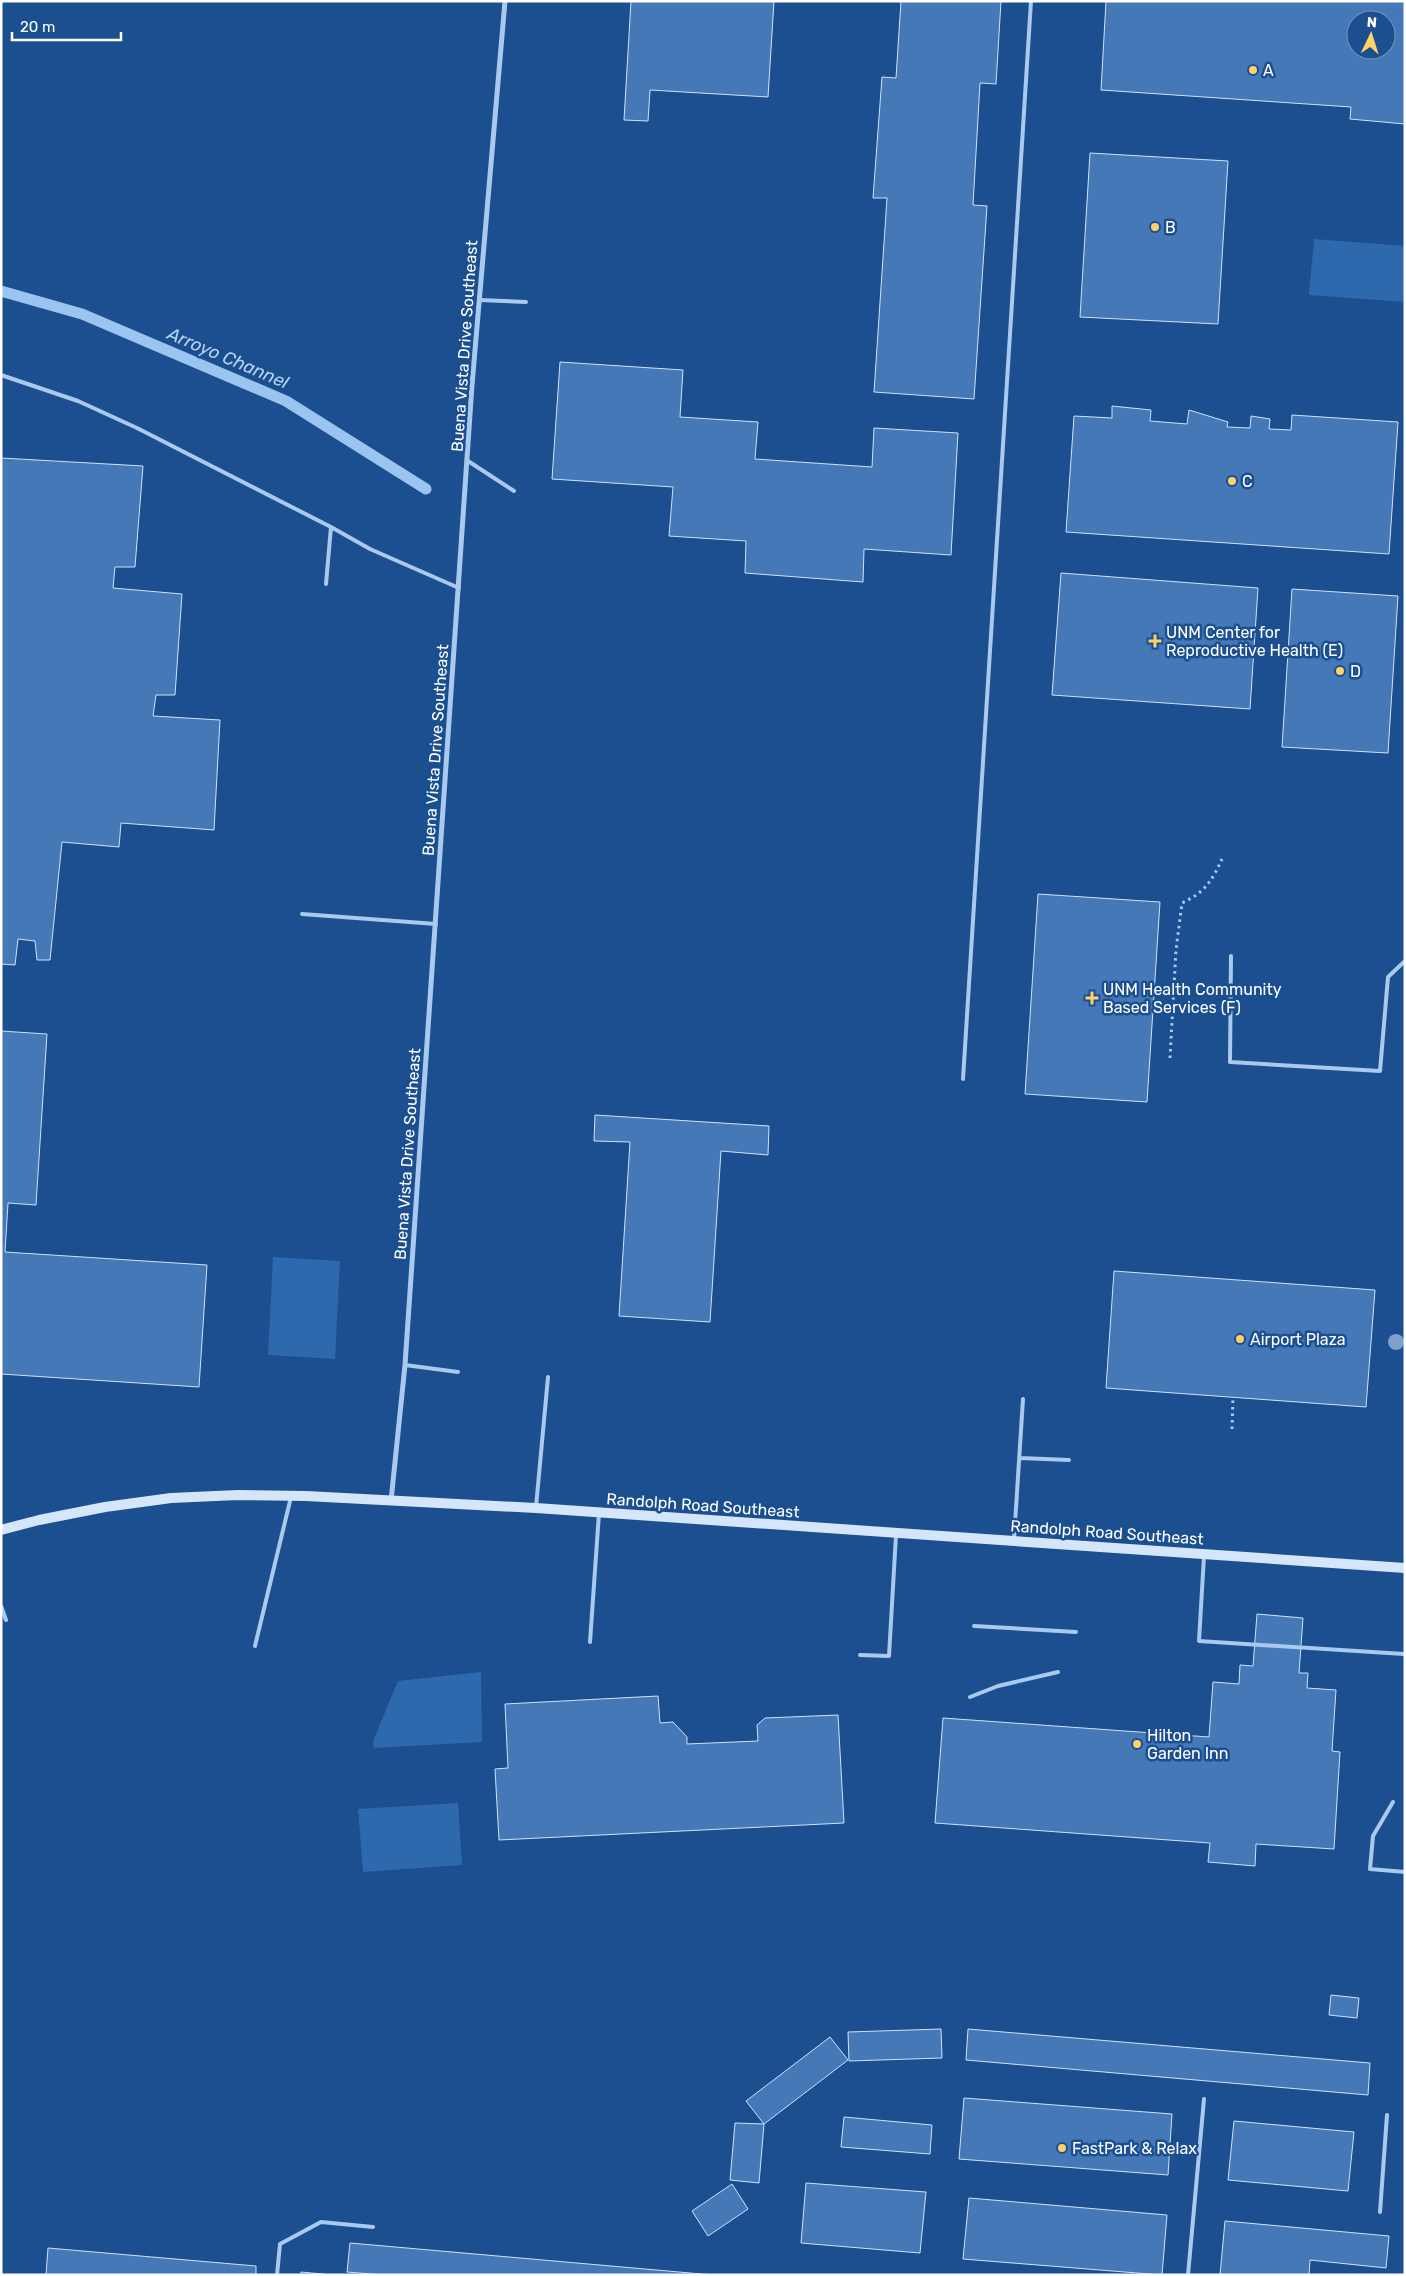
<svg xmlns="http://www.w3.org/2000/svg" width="1406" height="2276" font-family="Rubik,sans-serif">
  <rect width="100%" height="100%" fill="#1b4f8f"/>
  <path fill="#2e69ad" d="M1314,239L1405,246V302L1309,295Z
    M273,1257L340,1261L335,1359L268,1355Z
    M481,1672L482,1742L374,1748L373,1741L398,1681Z
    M458,1803L462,1865L363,1872L358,1809Z"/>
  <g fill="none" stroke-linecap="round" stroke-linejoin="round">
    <path stroke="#9cc4f0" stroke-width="11" d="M1,291L82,314L286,401L426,489"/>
  </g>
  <path fill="#4478b7" stroke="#cfe3fa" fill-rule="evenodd" d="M631,1H774L768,97L650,90L648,121L624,120Z
    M901,1H1001L996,84L980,83L973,205L987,206L974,399L874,392L887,198H873L882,77L896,78Z
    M1106,1H1405V124L1350,119L1351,107L1101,90ZM1356,20H1386V50H1356Z
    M1090,153L1228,161L1218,324L1080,317Z
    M560,362L683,370L680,417L758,422L755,459L872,467L874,428L958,433L951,555L864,549L863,582L745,573L746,541L669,536L673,487L552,479Z
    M1112,406L1151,410L1150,421L1187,424L1189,410L1228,422L1227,427L1250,428L1251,416L1270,419L1269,429L1291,430L1292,415L1398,422L1389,554L1066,532L1074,416L1112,418Z
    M1,458L143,466L135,567H115L113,588L182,594L175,695H156L153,716L220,720L214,830L121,823L119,847L62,842L50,960H37L35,941L18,939L15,965L1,964Z
    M1061,573L1258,588L1250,709L1052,695Z
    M1292,589L1398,596L1388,753L1282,747Z
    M1038,894L1160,902L1147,1102L1025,1094Z
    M1,1031L47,1034L36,1205L8,1203L5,1252L207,1265L199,1387L1,1374Z
    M595,1115L769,1126L768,1155L721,1151L710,1322L619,1316L630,1142L594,1141Z
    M1114,1271L1375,1290L1366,1407L1106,1388Z
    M1257,1614L1303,1618L1299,1673H1308L1307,1688L1336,1690L1332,1751L1340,1752L1334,1849L1256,1844L1255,1866L1208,1862L1210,1843L935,1823L943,1718L1209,1737L1213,1682L1239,1684L1240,1665L1253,1666Z
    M658,1696L660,1723L673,1722L687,1737V1744L758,1741L757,1725L765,1718L838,1715L844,1823L499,1840L495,1769L508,1768L505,1704Z
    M1331,1995L1359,1998L1357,2018L1329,2015Z
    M941,2029L942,2058L849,2061L848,2032Z
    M968,2029L1370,2063L1368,2095L966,2060Z
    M830,2037L848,2060L764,2124L746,2101Z
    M964,2098L1172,2114L1168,2175L959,2159Z
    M844,2117L932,2125L930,2154L841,2147Z
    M1234,2121L1354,2132L1348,2191L1228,2180Z
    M735,2123L764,2124L759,2183L730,2180Z
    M806,2183L926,2192L920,2253L801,2243Z
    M732,2184L748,2209L708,2236L692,2211Z
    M969,2198L1167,2215L1162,2275L963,2259Z
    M1225,2221L1389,2236L1386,2268L1310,2260L1309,2275H1220Z
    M350,2243L713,2275H383L347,2272Z
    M48,2248L256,2266V2275H46Z
    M301,2272L333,2275H301Z"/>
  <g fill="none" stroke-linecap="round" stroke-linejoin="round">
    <path stroke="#a9c9ee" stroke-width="3" stroke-dasharray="2.5 4" stroke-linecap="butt" d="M1170,1058L1176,950L1182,903C1204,893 1212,881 1222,859
      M1232,1429L1233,1398"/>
    <path stroke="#a9c9ee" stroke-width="4" d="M480,300L526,302
      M1,375L78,401L137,428L331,527L370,549L459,588
      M468,461L514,491
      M326,584L331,527
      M302,914L436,924
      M1231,956L1230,1062L1380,1071L1388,977L1405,961
      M963,1079L1031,1
      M405,1365L458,1372
      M1020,1458L1069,1460
      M536,1507L548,1377
      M1014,1539L1023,1399
      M1204,1556L1199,1641L1404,1654
      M1,1606L6,1620
      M974,1626L1076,1632
      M590,1642L599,1513
      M255,1646L291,1497
      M860,1655L889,1656L896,1535
      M970,1697L998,1686L1058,1672
      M1393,1802L1373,1836L1370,1869L1405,1872
      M1380,2212L1387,2115
      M277,2275L280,2244L321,2222L373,2227
      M1188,2275L1204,2099"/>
    <path stroke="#a9c9ee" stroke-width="5" d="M391,1501L405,1365L472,385L505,1"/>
    <path stroke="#d6e6fa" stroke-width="10" d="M1,1530L39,1520L105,1507L171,1498L238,1495L306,1496L536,1508L1405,1568"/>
  </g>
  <circle fill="#7ea0ca" cx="1396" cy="1342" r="8"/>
  <g fill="#ffd166" stroke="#1b4f8f" stroke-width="2">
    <circle cx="1253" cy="70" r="5"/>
    <circle cx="1155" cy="227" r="5"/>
    <circle cx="1232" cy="481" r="5"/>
    <path d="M1152.5 633.5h5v5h5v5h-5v5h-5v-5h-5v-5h5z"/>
    <circle cx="1340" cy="671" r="5"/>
    <path d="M1089.5 990.5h5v5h5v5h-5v5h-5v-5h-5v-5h5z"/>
    <circle cx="1240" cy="1339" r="5"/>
    <circle cx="1137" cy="1744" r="5"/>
    <circle cx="1062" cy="2148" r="5"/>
  </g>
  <g text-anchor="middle" stroke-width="5" stroke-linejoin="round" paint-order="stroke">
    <g font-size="16" fill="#fff" stroke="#1b4f8f" text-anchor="start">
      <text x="1263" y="76">A</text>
      <text x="1165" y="233">B</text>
      <text x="1242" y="487">C</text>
      <text x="1166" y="638">UNM Center for<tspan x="1166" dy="18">Reproductive Health (E)</tspan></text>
      <text x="1350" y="677">D</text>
      <text x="1103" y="995">UNM Health Community<tspan x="1103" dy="18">Based Services (F)</tspan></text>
      <text x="1250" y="1345">Airport Plaza</text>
      <text x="1147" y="1741">Hilton<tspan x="1147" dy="18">Garden Inn</tspan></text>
      <text x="1072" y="2154">FastPark &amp; Relax</text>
    </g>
    <g font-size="16" fill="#fff" stroke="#1b4f8f">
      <text transform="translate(464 346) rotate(-86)" y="6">Buena Vista Drive Southeast</text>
      <text transform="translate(435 750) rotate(-86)" y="6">Buena Vista Drive Southeast</text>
      <text transform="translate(407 1154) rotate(-86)" y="6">Buena Vista Drive Southeast</text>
      <text transform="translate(703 1505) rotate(4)" y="6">Randolph Road Southeast</text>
      <text transform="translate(1107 1532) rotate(4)" y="6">Randolph Road Southeast</text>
    </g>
    <g font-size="18" font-style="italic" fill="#b5d3f5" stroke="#1b4f8f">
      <text transform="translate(228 358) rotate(23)" y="6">Arroyo Channel</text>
    </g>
  </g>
  <rect width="1406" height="2276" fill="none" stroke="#ffffff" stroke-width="5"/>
  <g transform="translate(1371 35) rotate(4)"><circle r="24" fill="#1b4f8f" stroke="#7695bc"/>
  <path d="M0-4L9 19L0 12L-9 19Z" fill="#ffd166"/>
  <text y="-8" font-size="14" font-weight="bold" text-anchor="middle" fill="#ffffff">N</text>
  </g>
  <path d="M12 32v8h109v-8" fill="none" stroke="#ffffff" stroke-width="2.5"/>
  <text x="20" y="32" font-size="15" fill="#ffffff" stroke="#1b4f8f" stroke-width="4" paint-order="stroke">20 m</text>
</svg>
